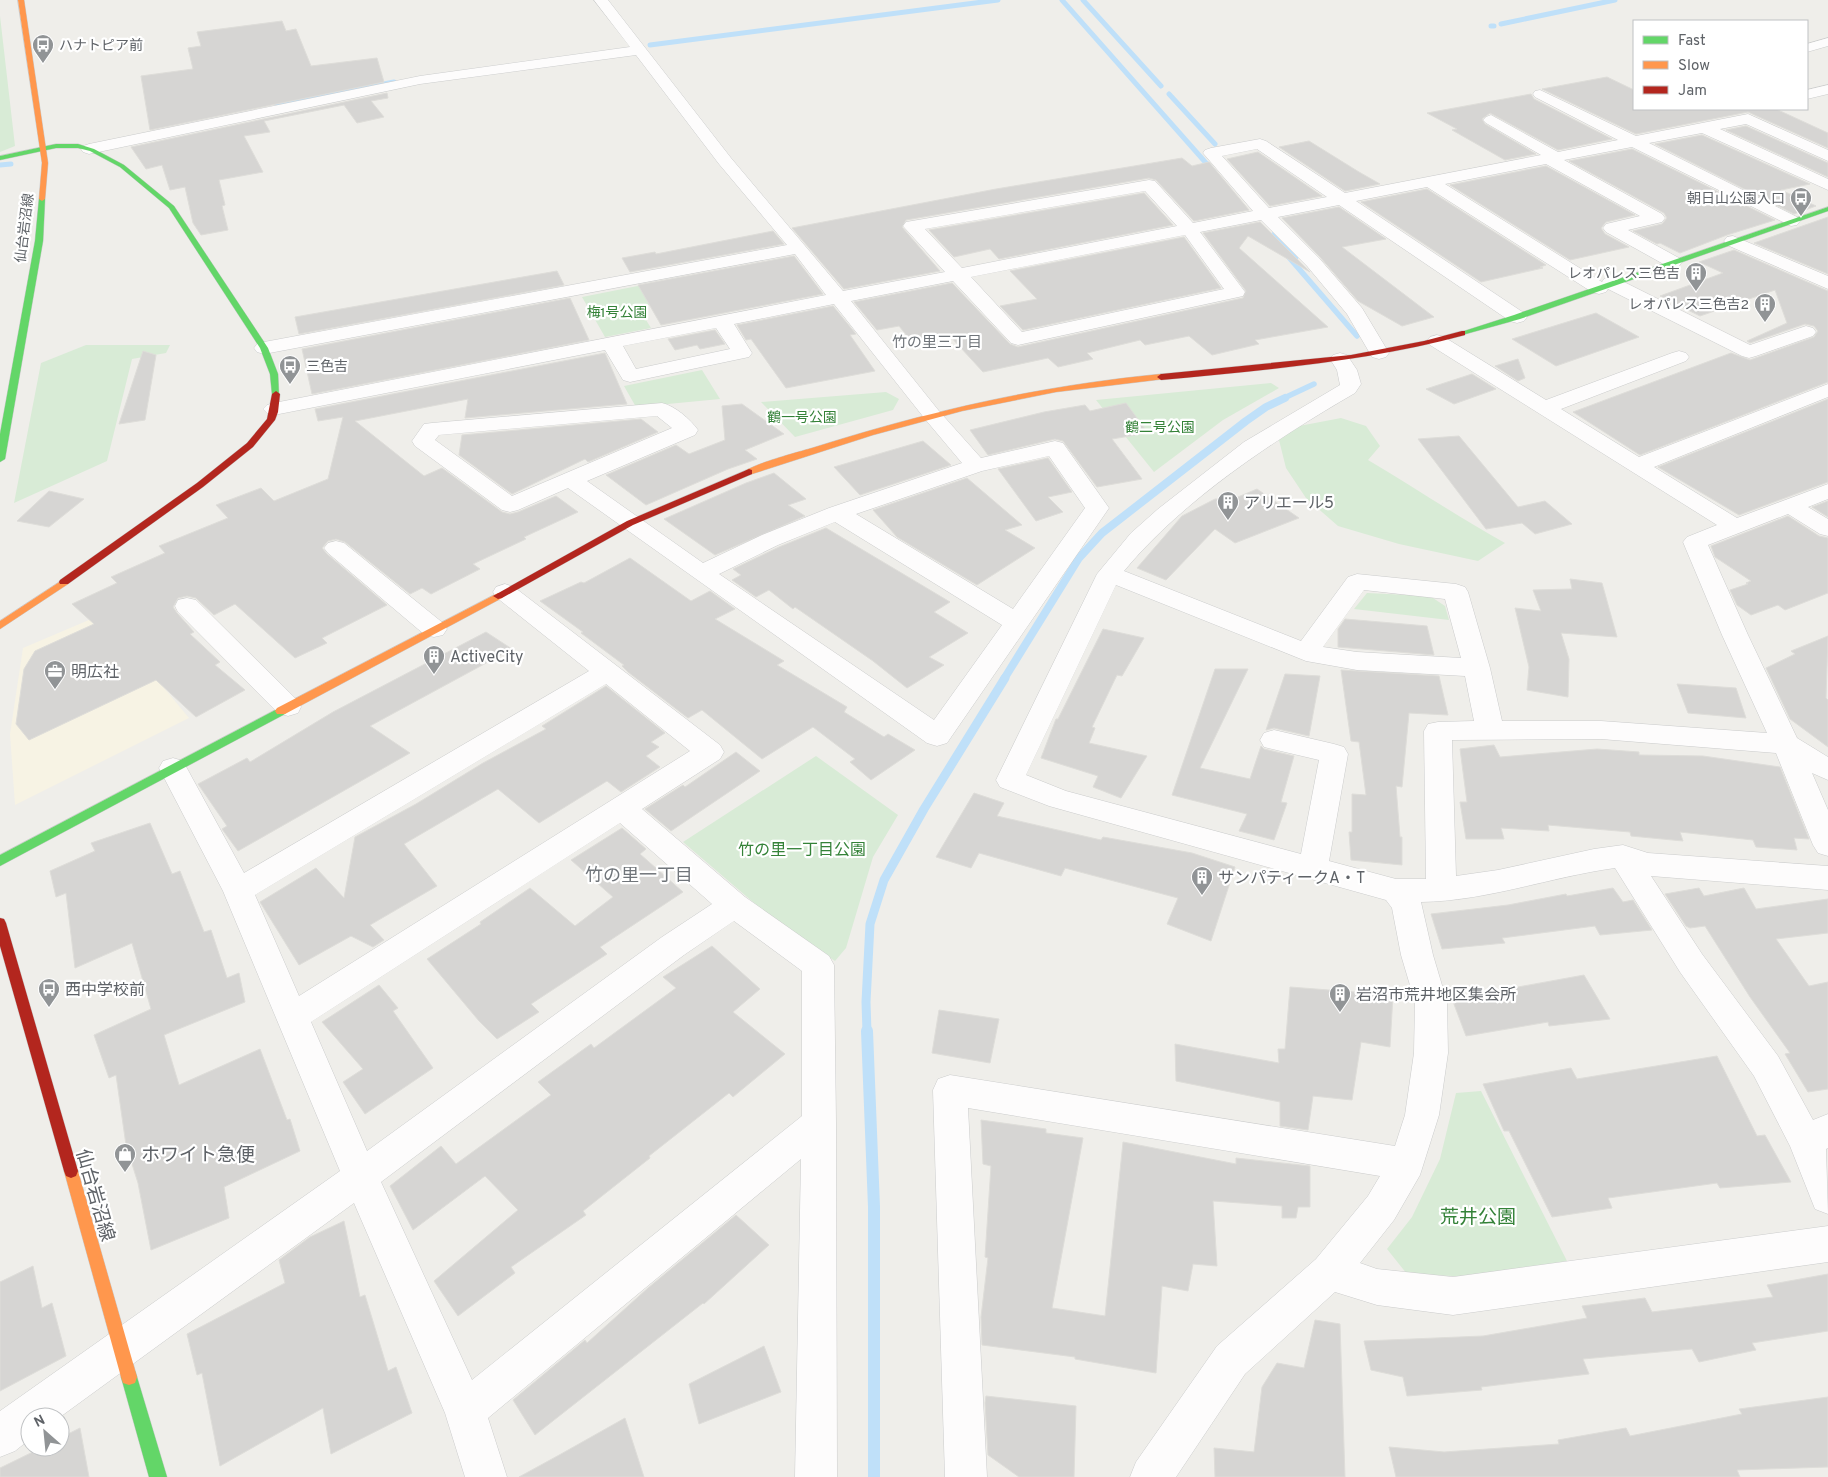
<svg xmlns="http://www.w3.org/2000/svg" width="1828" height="1477" font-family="Overpass,'Noto Sans JP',sans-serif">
  <rect width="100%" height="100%" fill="#efeeea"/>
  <path fill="#f7f3e4" d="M103,614L189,718L15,805L10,734L23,648Z"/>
  <path fill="#d8ebd6" d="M0,16L15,146L0,152Z
    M673,279L685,298L638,307L651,328L605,337L582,297Z
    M86,345H170L166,353L132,359L107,461L14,503L41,363Z
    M702,370L720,399L636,407L624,386Z
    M1271,383L1279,388L1223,420L1154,472L1096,400Z
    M886,392L899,399L893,410L795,437L761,402Z
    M1341,418L1366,426L1380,446L1368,460C1414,487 1458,517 1505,543L1478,561L1399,544L1338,526L1306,498L1286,468L1279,440L1294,427Z
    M1367,593L1430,596L1445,606L1449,620L1354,609Z
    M816,756L898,815L873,857L846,948L835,961L774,920L683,842Z
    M1481,1091L1567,1261L1474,1277L1407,1274L1387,1249L1412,1217L1440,1159L1456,1093Z"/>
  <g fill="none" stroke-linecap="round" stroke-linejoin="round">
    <path stroke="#bfe0f9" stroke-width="5" d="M1062,0L1214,172
      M1083,0L1161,86
      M1501,24L1615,0
      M1491,26H1494
      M650,45L998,0
      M1169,94L1215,144
      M277,105L394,82
      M0,165L11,164"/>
    <path stroke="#bfe0f9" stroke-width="5.5" d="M1275,233L1296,257
      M1287,255L1357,336
      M1282,399L1314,384"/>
    <path stroke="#bfe0f9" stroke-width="8" d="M1004,679L1079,558L1102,533L1246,421L1266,407L1285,398"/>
    <path stroke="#bfe0f9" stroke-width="9" d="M867,1032L866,1002L870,924L884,880L924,809L1005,678"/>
    <path stroke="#bfe0f9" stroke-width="12" d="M867,1031L874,1207V1477"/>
  </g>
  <path fill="#d6d5d3" stroke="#deddd9" d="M282,21L286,31L296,29L311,66L377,58L384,82L150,130L141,76L193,69L188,48L201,46L197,32Z
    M1607,77L1634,90V109H1776L1828,133V148L1748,112L1636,134L1542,89Z
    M387,93L388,98L371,101L384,117L357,123L344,105L264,121L270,132L244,136L263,172L219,180L225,205L222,206L228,230L201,235L193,223L185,187L170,190L162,165L146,169L131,147Z
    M1531,94L1534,99L1612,139L1558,150L1490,113L1482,119L1485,124L1536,154L1505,160L1452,130L1457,129L1427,113Z
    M1746,126L1828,163V177L1726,130Z
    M1702,135L1810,184L1781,190L1816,206L1794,214L1655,144Z
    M1309,141L1359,172L1380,184L1345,191L1279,147Z
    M1632,149L1775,220L1727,235L1680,253L1660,243L1657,244L1633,231L1662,224L1667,218L1664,213L1569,161Z
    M1258,152L1322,196L1270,206L1227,159Z
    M1182,158L1192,166L1209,162L1249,210L1194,221L1156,180L1149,178L906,220L902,227L940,271L844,289L792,228L996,189Z
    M1546,166L1635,215L1606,222L1601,228L1605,234L1629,247L1570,260L1450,185Z
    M1427,189L1546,265L1540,267L1543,268L1481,282L1361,202Z
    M1144,193L1173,225L999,259L990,249L954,257L929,230Z
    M1339,207L1386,239L1342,247L1434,317L1402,326L1358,301L1320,257L1282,218Z
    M1828,217V274L1754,243Z
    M1260,222L1310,272L1248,236L1239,248L1328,327L1255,340L1259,344L1212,355L1189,336L1145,345L1140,340L1087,353L1093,359L1058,367L1048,358L983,372L949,335L912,342L899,326L877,330L854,302L952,283L1010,344L1018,347L1243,298L1246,291L1203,233Z
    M773,231L784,244L630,272L622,258L655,252L656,254Z
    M1184,237L1221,288L1023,330L1000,306L1037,299L1010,271Z
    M1734,250L1828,291V382L1640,455L1573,412L1731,353L1750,360L1814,337L1818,331L1814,326L1805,324L1750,343L1747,341L1787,323L1775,290L1700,316L1660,296L1723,273L1699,262Z
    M794,256L823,294L661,325L638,285Z
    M557,271L564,285L299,334L295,317Z
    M570,298L589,340L312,394L302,349Z
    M833,306L856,334L850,335L875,371L786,388L751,339L746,340L737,325Z
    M1596,313L1639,337L1556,366L1512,339Z
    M715,330L725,344L700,349L697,345L675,350L668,339Z
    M143,351L156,355L145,420L119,424Z
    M605,353L627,404L465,418L468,399L355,421L424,476L442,468L502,512L510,514L518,512L556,496L578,512L524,537L526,539L473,564L480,569L431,594L422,588L410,594L345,542L336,539L328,541L322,548L327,554L387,605L322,638L327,643L295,658L235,604L214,615L196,598L187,596L178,598L173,607L177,613L194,632L190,634L220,662L215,665L245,690L196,717L156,680L29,740L16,724L24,669L35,651L94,624L72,604L117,583L111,577L165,553L159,546L228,518L216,505L261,488L274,501L328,479L343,417L318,421L315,409Z
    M1518,359L1525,378L1518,381L1495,366Z
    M1472,374L1496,389L1454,404L1426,389Z
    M1828,399V482L1739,515L1658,467Z
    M1126,403L1148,433L1112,439L1142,479L1097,487L1063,441L1055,439L988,455L970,430L1044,412L1085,405L1090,411Z
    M742,404L784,434L745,450L757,459L728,469L646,505L606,475L676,445L689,454L725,440L722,406Z
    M641,419L658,432L588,462L585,459L512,494L459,455L462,435Z
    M1459,436L1518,507L1545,501L1572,524L1535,534L1522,523L1486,529L1418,439Z
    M923,441L951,465L860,495L834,467Z
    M1048,458L1072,492L1048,497L1063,512L1036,521L998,469Z
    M774,473L806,499L788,505L805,516L715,555L664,519L746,483Z
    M967,478L1022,525L1005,530L1035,548L977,585L897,537L873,510Z
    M1257,489L1299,518L1235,543L1215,529L1166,580L1137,568L1182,516L1215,499H1221L1226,502Z
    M49,491L84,499L49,527L17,521Z
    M1828,501V517L1812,507Z
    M1788,516L1819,536L1828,538V593L1785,610L1778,605L1751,615L1737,605L1730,590L1748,584L1746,583L1751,581L1715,557L1711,546Z
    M826,528L950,602L934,612L968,633L929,657L944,665L907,688L873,661L795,607L793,609L769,590L756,597L732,580L741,575L733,569L779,547Z
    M630,558L691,601L710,591L735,609L715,619L784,661L777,665L847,707L844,712L884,737L888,734L915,750L871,780L850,762L855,759L813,727L762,759L702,710L688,718L628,672L622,666L624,665L581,633L583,632L540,601L581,582L584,583Z
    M1570,579L1602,583L1617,637L1561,633L1569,659L1568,697L1527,690L1529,667L1515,608L1541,611L1533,590L1572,589Z
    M1345,619L1427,626L1434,655L1338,647V629Z
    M1103,629L1144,638L1122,676L1117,675L1092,727L1095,728L1089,743L1147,756L1121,798L1093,787L1098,776L1041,758L1056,719H1058Z
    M486,632L512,649L370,726L410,753L238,851L222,829L227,826L198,784L247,758L250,762L333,712Z
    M1828,636L1826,698L1828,700V747L1790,719L1766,668L1795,654L1791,651Z
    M1215,669H1248L1200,768L1250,779L1261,746L1264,749L1294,756L1281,802L1287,803L1274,840L1239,831L1247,814L1172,795Z
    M1341,670L1439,676L1448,715L1409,713L1402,787L1396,786L1400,837H1402V865L1351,860L1349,832H1352V794L1366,795L1359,742L1351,741Z
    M1285,674L1320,676L1309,736L1274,728L1266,730Z
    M1677,684L1736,688L1746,718L1688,713Z
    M606,686L665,733L651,742L659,747L646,756L660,767L621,792L607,781L539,823L498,789L404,844L437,886L370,925L384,940L373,947L351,936L299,965L260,902L316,868L344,898L355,837L416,804L483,763L546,729L542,726Z
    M1494,745L1500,757L1597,749L1639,752V755L1703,756L1780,767L1809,839L1794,838L1797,850L1756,847L1753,840L1680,832L1683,841L1631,836L1630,832L1548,825L1549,831L1501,828L1504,839H1466L1460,802H1467L1460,749Z
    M736,752L760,771L671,831L645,809L683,785L685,787Z
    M974,793L1004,803L997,816L1101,840L1103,837L1192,853L1235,867L1211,941L1167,924L1178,898L1065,868L1061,876L979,853L971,868L936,857Z
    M150,823L172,874L180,871L204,932L211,930L227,978L239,973L245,1002L164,1035L179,1085L260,1049L287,1120L290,1119L300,1151L224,1187L229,1218L151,1250L138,1183L126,1145L116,1075L109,1078L94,1035L151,1009L132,943L75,968L66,893L56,897L50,871L95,851L91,843Z
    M622,828L646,849L640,854L683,892L600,947L607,954L531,1004L539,1012L497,1039L479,1021L427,959L481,924L480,922L530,888L575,926L613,897L571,860Z
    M1613,888L1623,902L1633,900L1652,930L1600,935L1595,926L1502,938L1505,943L1442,949L1431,914L1508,905L1566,894L1567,896Z
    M1699,888L1704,896L1744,888L1756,909L1828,899V933L1776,939L1809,986L1828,982V1089L1808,1092L1785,1054L1790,1053L1750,997L1705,926L1690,928L1686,926L1665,894Z
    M712,946L760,989L733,1012L785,1054L733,1097L729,1093L649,1156L650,1158L583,1211L586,1215L511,1267L515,1273L458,1316L434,1281L518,1210L485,1176L413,1230L390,1186L441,1146L456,1164L551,1095L538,1082L591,1044L594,1048L676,988L663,977Z
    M1584,975L1610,1019L1549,1026L1548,1022L1466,1036L1452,999Z
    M379,985L398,1008L393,1011L433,1068L365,1114L343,1082L363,1069L322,1022Z
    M1290,987L1393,995L1390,1047L1361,1042L1352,1100L1313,1096L1308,1130L1280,1126V1102L1176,1081L1175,1044L1279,1063L1278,1049H1285Z
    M939,1010L999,1019L990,1063L932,1053Z
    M1717,1056L1757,1136L1765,1135L1791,1182L1720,1188L1717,1183L1608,1198L1612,1208L1552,1217L1509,1131H1504L1483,1084L1571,1068L1577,1079Z
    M981,1120L1046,1129V1133L1083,1138L1052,1308L1105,1316L1123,1142L1236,1164V1158L1310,1166V1207H1298L1296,1218H1282V1206L1213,1201L1217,1266L1193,1264L1188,1291L1162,1286L1156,1373L1075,1359V1357L982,1345L981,1317L988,1258L985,1257L991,1166L983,1164Z
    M736,1215L769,1245L704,1304L703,1303L535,1435L513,1400L585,1340L587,1343L648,1288Z
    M344,1221L360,1297L365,1295L388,1371L396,1367L412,1413L331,1454L323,1408L220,1466L202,1373L197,1375L187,1334L285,1283L279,1260L310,1237Z
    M33,1266L42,1308L52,1303L66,1356L0,1391V1282Z
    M1828,1274V1331L1752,1343L1756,1350L1699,1362L1692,1349L1583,1359L1589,1374L1481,1387L1482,1390L1407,1396L1403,1377L1371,1370L1364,1341L1483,1336L1587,1318L1582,1306L1645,1298L1652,1312L1773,1297L1767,1285Z
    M1315,1320L1340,1324L1345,1477H1215L1214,1448L1254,1452L1262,1387L1277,1363L1304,1368Z
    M764,1346L781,1392L699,1424L689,1384Z
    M986,1396L1076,1406L1074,1477H1019L988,1455L985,1403Z
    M1828,1397V1467L1737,1470L1740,1477H1396L1389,1447L1444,1452L1559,1444L1558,1440L1626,1428L1630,1436L1742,1414L1739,1409Z
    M625,1418L644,1477H519L561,1454Z
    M80,1428L89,1477H0V1468L43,1447H60V1438Z"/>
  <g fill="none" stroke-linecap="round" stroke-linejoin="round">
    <g stroke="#cbcccc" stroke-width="1">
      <path id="street" d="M594,0H608L731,158L843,291L945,272L903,226L906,222L912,221L1149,180L1155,181L1193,223L1253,211L1203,153L1205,150L1211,148L1260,139L1266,141L1345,193L1541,155L1486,123L1483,120L1486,117L1491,115L1558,152L1618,140L1535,97L1533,94L1535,91L1540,90L1636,136L1748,114L1828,150V161L1746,124L1720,129L1828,179V190L1702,133L1649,143L1797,217L1800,221L1797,225L1791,226L1632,147L1564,160L1662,214L1665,218L1662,222L1628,230L1679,258L1682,262L1679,266L1673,267L1667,266L1606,232L1603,228L1606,224L1640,216L1546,164L1445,184L1602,282L1604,279L1611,277L1618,279L1750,345L1806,326L1813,328L1816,332L1813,336L1756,356L1749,358L1742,356L1608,289L1606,292L1599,294L1592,292L1427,187L1356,201L1524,313L1527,317L1524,321L1517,323L1510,321L1339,205L1278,217L1319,258L1362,308L1389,353L1386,357L1379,359L1372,357L1347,314L1307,266L1261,220L1200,232L1245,292L1243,296L1018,345L1011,343L953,281L851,301L939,411L981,458L1055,441L1063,443L1109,508L947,743L937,746L927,743L568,488L518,510L510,512L502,510L415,446L412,441L424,424L432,423L662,403C675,406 690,419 698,430L695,435L587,481L703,563L762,535L829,508L962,463L925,419L834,304L734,324L752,353L749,357L630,382L623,380L605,350L274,415L267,413L263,409L267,405L274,403L826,295L795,254L264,354L257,352L254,348L257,344L264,342L787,245L719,164L636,55L420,84L89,154L83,152L81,149L83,146L89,144L420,76L630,47ZM1257,149L1327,197L1269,208L1222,156ZM1145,191L1177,226L962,268L925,229ZM1185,235L1224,289L1022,332L971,277ZM716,328L730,349L636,369L623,346ZM657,416L672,428L512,496L435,440L439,435ZM1049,456L1085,508L1013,609L856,514L982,471ZM835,522L1002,625L934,720L719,574L778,545Z
        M1828,38V46L1807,52V44Z
        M1828,85V94L1807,99V90Z
        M1733,236L1828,276V289L1727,245L1724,241L1727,237Z
        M1437,335L1444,337L1546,400L1672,353L1679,351L1686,353L1689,357L1686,361L1561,409L1639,457L1828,384V397L1654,467L1737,518L1828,484V499L1808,507L1828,519V536L1820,534L1788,514L1708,545L1748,635L1797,738L1828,757V780L1812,773L1828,810V856L1818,853L1813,845L1776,753L1601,739L1452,740L1456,876L1498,870L1594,849L1623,845L1648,853L1828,866V890L1651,876L1702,954L1778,1056L1813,1120L1828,1114V1148L1826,1149L1828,1214L1815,1209L1790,1146L1754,1076L1680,972L1615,868C1550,877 1487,901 1421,902L1433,955L1447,1002L1448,1053L1439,1115L1420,1175L1394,1220L1360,1263L1377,1269L1453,1277L1828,1226V1262L1453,1315L1377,1305L1335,1292L1245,1374L1176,1477H1130L1136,1462L1217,1346L1316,1259L1368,1196L1380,1176L968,1108L987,1477H945L933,1090L938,1079L950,1075L1395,1146L1405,1115L1414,1053L1415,1002L1401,955L1392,908L1386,900L1049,806L1000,787L996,780L1097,574L1131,533L1158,509L1244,442L1340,385L1337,370L1330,359L1333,355L1340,353L1347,355L1357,370L1361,384L1355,393C1274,440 1184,499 1124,571L1301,641L1348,577L1357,574L1456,584L1465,587L1468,592L1490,668L1502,721H1601L1767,733L1722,635L1683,542L1687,537L1717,525L1430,345L1427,341L1430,337ZM1116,585L1306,661L1357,670L1465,676L1474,721L1438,722L1428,724L1424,731L1426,879H1396L1329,861L1348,754L1344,747L1334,744L1274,730L1264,733L1260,740L1264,747L1319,760L1301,854L1066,791L1026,775ZM1364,590L1445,599L1461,658L1357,652L1323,647Z
        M336,541L344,543L443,623L447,629L443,635L434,637L425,635L328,553L324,548L328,543Z
        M505,584L514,587L720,745L724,752L720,759L642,809L745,897L829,956L834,965L836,1123L837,1477H795L801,1159L488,1418L507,1477H465L445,1413L354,1203L60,1417H30V1439L15,1451L0,1457V1411L340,1171L223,891L159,768L163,761L173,758L183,761L244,873L589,671L496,597L493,592L496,587ZM606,684L690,751L299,996L255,895ZM620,823L712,904L662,937L367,1151L311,1022ZM734,921L802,971V1116L472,1380L381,1182L684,955Z
        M187,598L196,600L298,701L301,707L298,713L288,716L278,713L178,612L175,606L178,600Z"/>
    </g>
    <g stroke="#cacacb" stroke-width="1">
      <path id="fast" d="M56,144H78L94,149L124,165L174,206L268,348L278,374L279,396L276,397L272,394L270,374L260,348L169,208L120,167L90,151L78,148H56L0,160V156Z
        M42,197L45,199L43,241L5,459L0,462V434L35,241L39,199Z
        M1828,207V211L1520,319L1462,335L1458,333L1514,315Z
        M281,707L285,708L287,711L285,714L0,866V855Z
        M129,1369L135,1371L137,1377L167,1477H149L121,1377L123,1371Z"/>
    </g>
    <g stroke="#cacacb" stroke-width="1">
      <path id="slow" d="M18,0H24L48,163L45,199L42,201L39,199L42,163Z
        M1161,374L1165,377L1164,379L1056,392L962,411L873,435L752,474L749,475L744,472C753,464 798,452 812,448C929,411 1038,386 1161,374Z
        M64,579L68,580L69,582L68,584L0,629V621Z
        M498,593L503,596L502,598L285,714H277L275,711L277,708Z
        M71,1164L76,1166L78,1171L137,1377L135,1383L129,1385L123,1383L121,1377L64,1171L66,1166Z"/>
    </g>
    <g stroke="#cacacb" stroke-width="1">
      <path id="jam" d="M1462,331H1465V335C1365,362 1264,370 1161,380L1157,377L1161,374L1351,355L1424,341Z
        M276,391L280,394L278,412L275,420L253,447L203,487L68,584H60L59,582L60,580L197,483L247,443L267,419L272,394Z
        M749,469L752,470V474L633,525L502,598L498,599L493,596L627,521Z
        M0,918L4,919L6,923L78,1171L76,1176L71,1178L66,1176L64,1171L0,946Z"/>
    </g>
    <use href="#street" fill="#fdfcfc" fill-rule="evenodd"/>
    <use href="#fast" fill="#63d668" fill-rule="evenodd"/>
    <use href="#slow" fill="#ff974d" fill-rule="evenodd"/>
    <use href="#jam" fill="#b3261e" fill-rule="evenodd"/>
  </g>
  <defs>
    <g id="bus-pin" transform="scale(1.125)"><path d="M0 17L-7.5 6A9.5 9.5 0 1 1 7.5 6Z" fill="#919496" stroke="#fff"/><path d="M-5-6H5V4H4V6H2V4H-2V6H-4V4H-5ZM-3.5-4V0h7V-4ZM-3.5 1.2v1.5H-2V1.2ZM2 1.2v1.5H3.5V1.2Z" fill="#fff"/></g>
    <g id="building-pin" transform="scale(1.125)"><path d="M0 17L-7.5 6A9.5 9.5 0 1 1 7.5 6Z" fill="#919496" stroke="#fff"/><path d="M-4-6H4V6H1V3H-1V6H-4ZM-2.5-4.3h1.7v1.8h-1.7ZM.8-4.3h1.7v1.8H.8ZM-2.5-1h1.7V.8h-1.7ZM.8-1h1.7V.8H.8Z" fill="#fff"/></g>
    <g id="office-pin" transform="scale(1.125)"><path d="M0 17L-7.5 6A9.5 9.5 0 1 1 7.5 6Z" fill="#919496" stroke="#fff"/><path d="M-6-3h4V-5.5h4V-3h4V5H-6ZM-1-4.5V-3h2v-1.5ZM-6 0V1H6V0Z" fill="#fff"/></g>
    <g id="shop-pin" transform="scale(1.125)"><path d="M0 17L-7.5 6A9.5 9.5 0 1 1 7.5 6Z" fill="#919496" stroke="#fff"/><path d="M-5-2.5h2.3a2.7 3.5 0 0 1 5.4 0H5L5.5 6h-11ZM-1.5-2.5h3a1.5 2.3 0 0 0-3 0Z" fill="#fff"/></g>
  </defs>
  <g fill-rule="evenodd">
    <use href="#bus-pin" x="43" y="45"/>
    <use href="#bus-pin" x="1801" y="198"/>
    <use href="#building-pin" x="1696" y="273"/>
    <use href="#building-pin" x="1765" y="304"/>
    <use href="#bus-pin" x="290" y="366"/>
    <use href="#building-pin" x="1228" y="502"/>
    <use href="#building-pin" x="434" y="656"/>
    <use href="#office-pin" x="55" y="671"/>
    <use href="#building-pin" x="1202" y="877"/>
    <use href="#bus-pin" x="49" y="989"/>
    <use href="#building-pin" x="1340" y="994"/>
    <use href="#shop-pin" x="125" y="1154"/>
  </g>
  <g text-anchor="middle" stroke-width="4.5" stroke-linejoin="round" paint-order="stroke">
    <g font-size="14" fill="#5f6368" stroke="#fff" text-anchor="end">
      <text x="59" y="50" text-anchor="start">ハナトピア前</text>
      <text x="1785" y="203">朝日山公園入口</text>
      <text x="1680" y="278">レオパレス三色吉</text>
      <text x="1749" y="309">レオパレス三色吉2</text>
      <text x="306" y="371" text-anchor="start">三色吉</text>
    </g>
    <g font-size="14" fill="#5f6368" stroke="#fff">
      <text transform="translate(24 228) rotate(-83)" y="5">仙台岩沼線</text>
    </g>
    <g font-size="14" fill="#348238" stroke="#fff">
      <text x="617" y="317">梅1号公園</text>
      <text x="802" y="422">鶴一号公園</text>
      <text x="1160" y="432">鶴二号公園</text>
    </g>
    <g font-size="15" fill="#70757a" stroke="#fff">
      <text x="937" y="347">竹の里三丁目</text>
    </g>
    <g font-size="16" fill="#5f6368" stroke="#fff" text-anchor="start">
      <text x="1244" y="508">アリエール5</text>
      <text x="450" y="662">ActiveCity</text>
      <text x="71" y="677">明広社</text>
      <text x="1218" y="883">サンパティークA・T</text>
      <text x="65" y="995">西中学校前</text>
      <text x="1356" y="1000">岩沼市荒井地区集会所</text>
    </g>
    <g font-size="16" fill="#348238" stroke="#fff">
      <text x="802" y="855">竹の里一丁目公園</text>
    </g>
    <g font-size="18" fill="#70757a" stroke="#fff">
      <text x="639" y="881">竹の里一丁目</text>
    </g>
    <g font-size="19" fill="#5f6368" stroke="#fff" text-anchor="start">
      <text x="141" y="1161">ホワイト急便</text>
    </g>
    <g font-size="19" fill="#5f6368" stroke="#fff">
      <text transform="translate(96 1195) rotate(74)" y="7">仙台岩沼線</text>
    </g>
    <g font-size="19" fill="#348238" stroke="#fff">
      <text x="1478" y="1223">荒井公園</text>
    </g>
  </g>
  <rect x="1633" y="20" width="175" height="90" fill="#ffffff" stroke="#bfc1c3"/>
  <rect x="1643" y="36" width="25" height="8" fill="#63d668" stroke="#bfc1c3"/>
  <text x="1678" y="45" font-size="15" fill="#5f6368">Fast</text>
  <rect x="1643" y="61" width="25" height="8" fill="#ff974d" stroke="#bfc1c3"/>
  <text x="1678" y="70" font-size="15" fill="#5f6368">Slow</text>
  <rect x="1643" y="86" width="25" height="8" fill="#b3261e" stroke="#bfc1c3"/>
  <text x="1678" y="95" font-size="15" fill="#5f6368">Jam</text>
  <g transform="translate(45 1432) rotate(333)"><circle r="24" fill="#ffffff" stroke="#bfc1c3"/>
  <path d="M0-4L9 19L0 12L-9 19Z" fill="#919496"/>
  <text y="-8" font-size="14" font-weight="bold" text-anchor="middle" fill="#5f6368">N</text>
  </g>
</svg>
